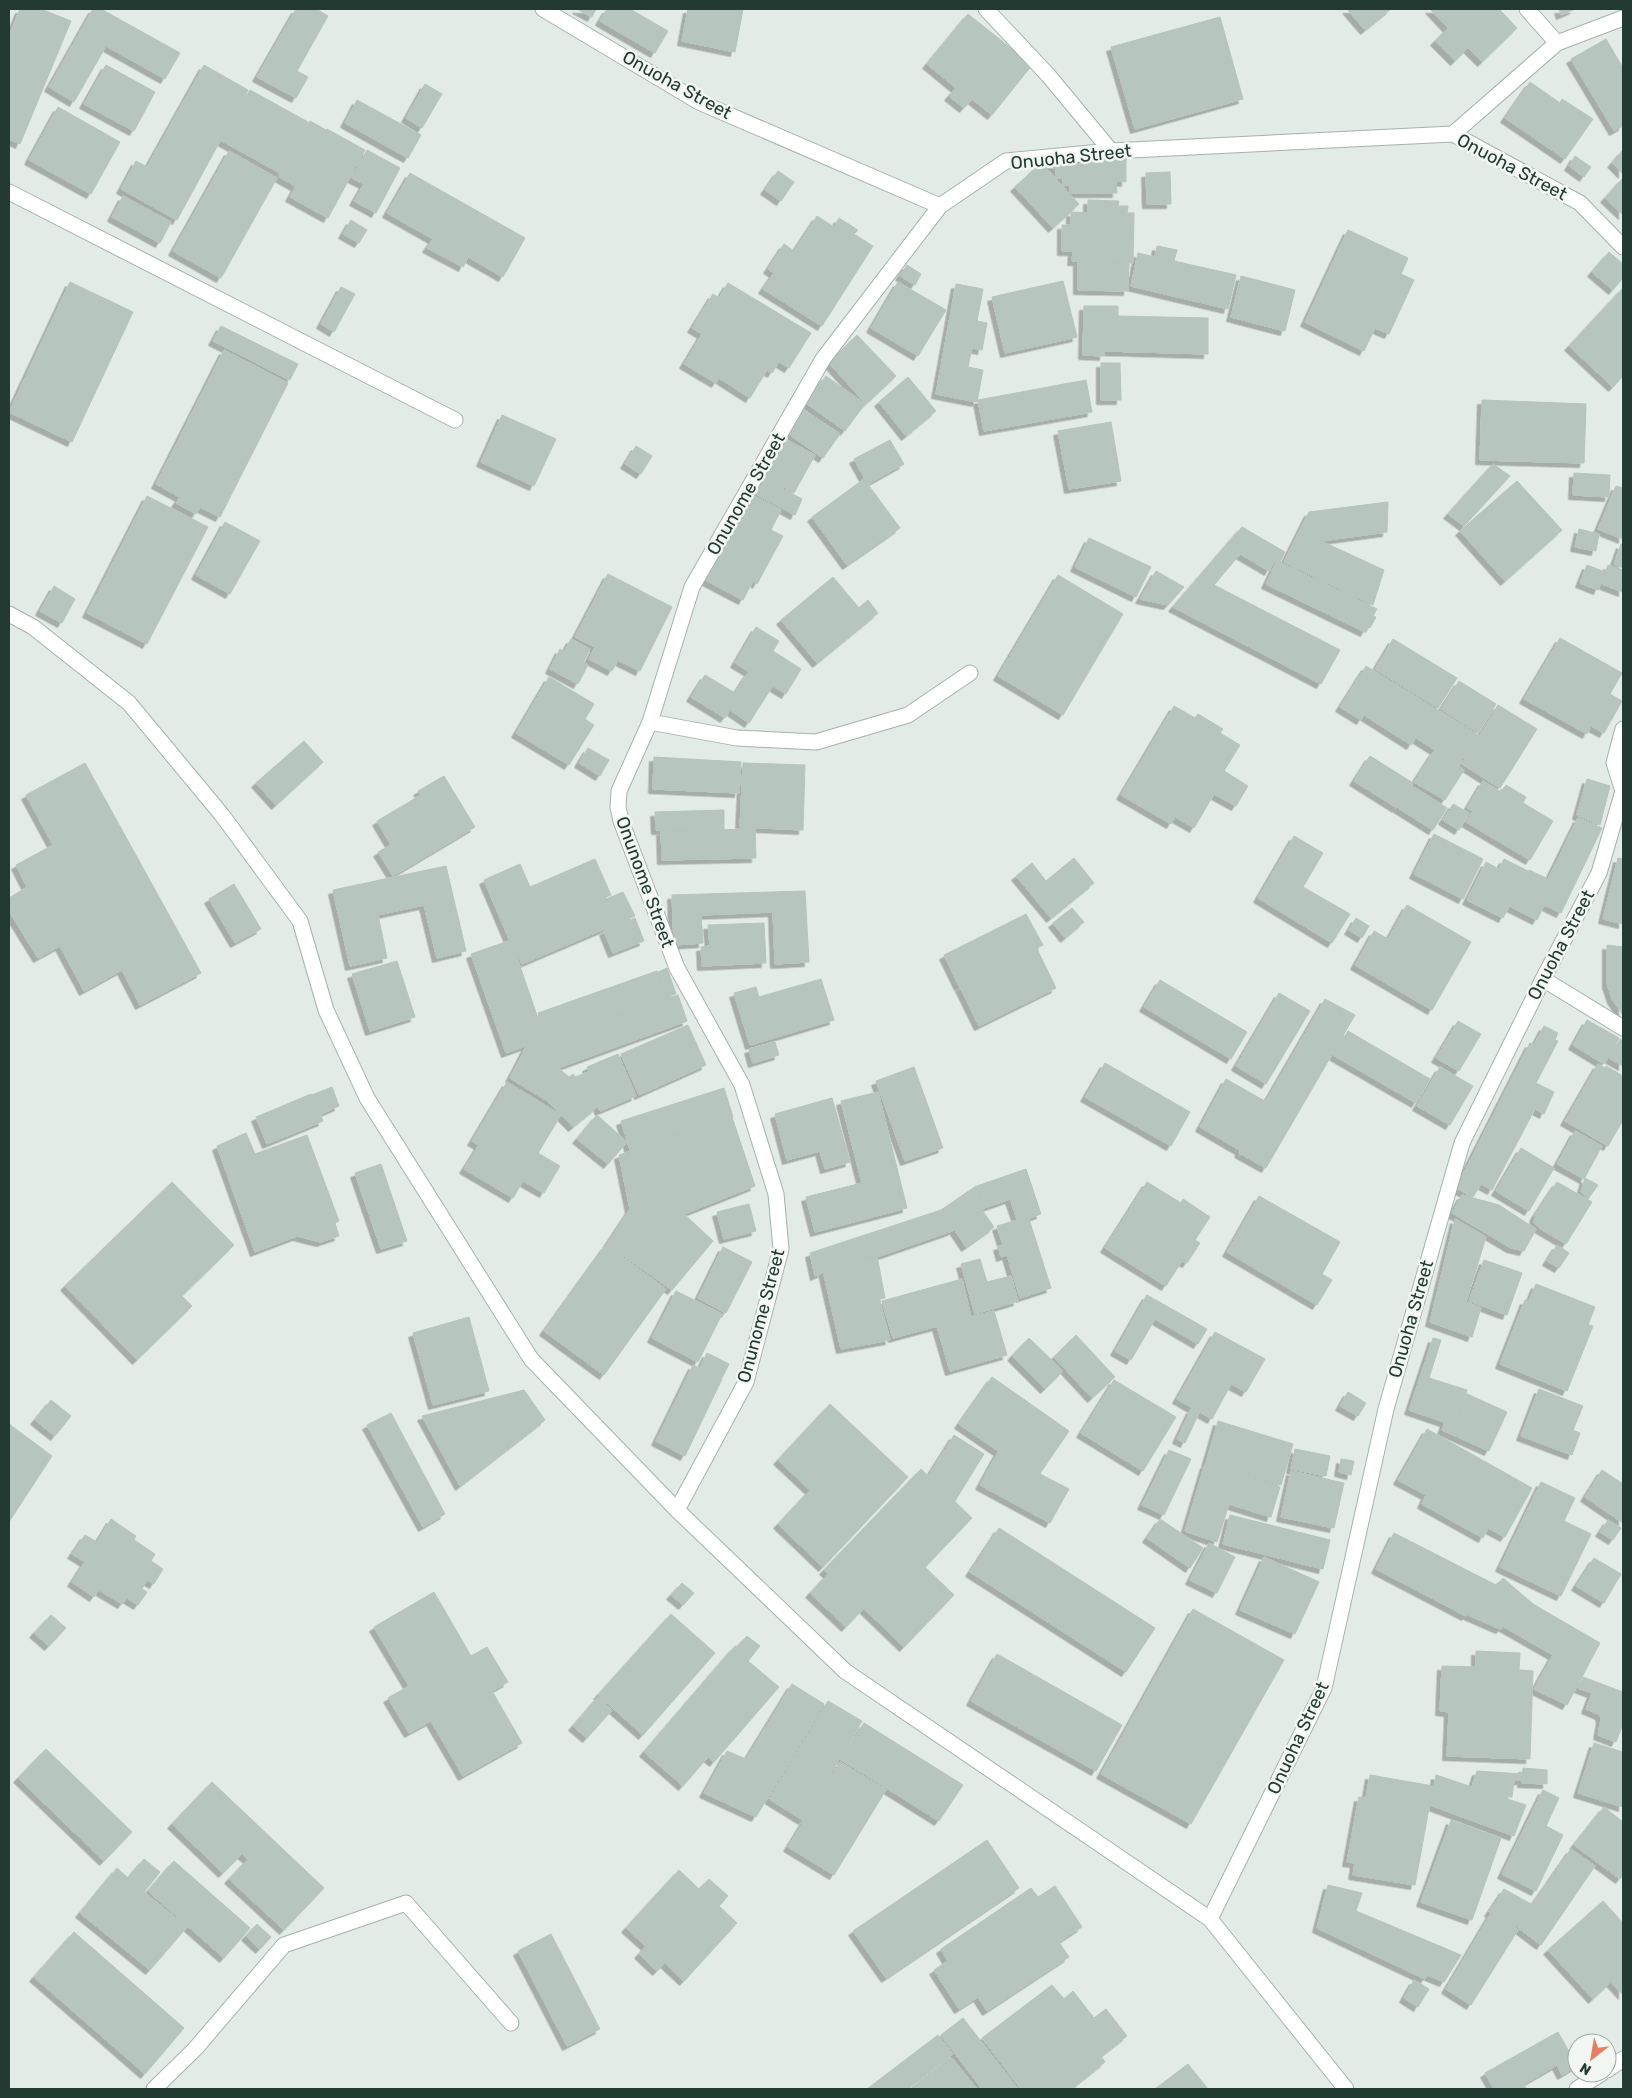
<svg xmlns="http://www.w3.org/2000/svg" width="1632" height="2098" font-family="Rubik,sans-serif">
  <defs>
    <filter id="shadow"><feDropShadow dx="-4.5" dy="4.5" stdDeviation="0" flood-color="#0004"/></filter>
  </defs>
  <rect width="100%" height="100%" fill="#e2ebe6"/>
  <path fill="#b7c5bf" stroke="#b5c4bd" filter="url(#shadow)" d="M20,9H41L71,21L20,144L9,139V36Z
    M93,9H101L180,53L165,79L106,46L74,102L49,87Z
    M296,9H316L328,16L297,71L308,77L296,98L257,77Z
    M577,9H596L592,17Z
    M607,9H630L668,31L655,53L600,21Z
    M688,9H743L735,52L682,41Z
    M1347,9H1391L1365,30Z
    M1430,9H1499L1517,28L1482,62L1468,48L1455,61L1435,41L1448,28Z
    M1559,9H1575L1561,15Z
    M968,14L1032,65L992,115L972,99L964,108L949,96L956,88L927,64Z
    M1220,17L1243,99L1135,129L1111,47Z
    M1606,39L1623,68V126L1614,131L1571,59Z
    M106,65L155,92L134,131L84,104Z
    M204,65L248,90L177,220L121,189L136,161L147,167Z
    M1530,82L1560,103L1562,99L1593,119L1565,159L1505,118Z
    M425,84L442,94L422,128L406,118Z
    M250,90L308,122L280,173L222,141Z
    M357,100L421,135L408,158L345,123Z
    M58,107L120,142L91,194L29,160Z
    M310,121L326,130L295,186L279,177Z
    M327,129L365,150L328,218L290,197Z
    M367,150L400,168L376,213L354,201L364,184L352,178Z
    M1623,150V174L1612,163Z
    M229,151L277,178L221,278L173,251Z
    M1575,156L1591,167L1584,177L1569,166Z
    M1046,159H1126V182L1116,181L1117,193H1070V185H1063V178H1056V168H1046Z
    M1041,163L1079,204L1053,228L1015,187Z
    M778,171L794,182L781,201L765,190Z
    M1170,172L1171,204H1147L1146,173Z
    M410,173L525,238L503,277L468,257L463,267L427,248L433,239L387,213Z
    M1623,178V215L1605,198Z
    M123,196L171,222L160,243L112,217Z
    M1088,200L1119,201L1118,206H1128L1127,213H1134L1133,263L1072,261L1073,251H1062V225H1071V212L1088,213Z
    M817,216L834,227L839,218L858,230L854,234L873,246L822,326L763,289L774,273L768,269L784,244L794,251Z
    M351,220L367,230L359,243L343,234Z
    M1348,230L1408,258L1401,274L1414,280L1389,334L1375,328L1364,351L1305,322Z
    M1157,246L1177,250L1174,261L1236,275L1228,309L1131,286L1138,253L1155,257Z
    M1609,252L1623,264V278L1613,290L1592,272Z
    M1078,262L1129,264L1128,291L1078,290Z
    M907,265L921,274L915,285L900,276Z
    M1241,276L1295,290L1285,331L1231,317Z
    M1063,281L1077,337L1005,353L992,297Z
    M70,282L133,312L72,442L9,412Z
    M898,282L946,310L918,356L871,328Z
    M728,283L811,333L789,368L779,362L772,373L767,370L750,398L719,378L716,383L684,364L702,334L692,328L713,294L719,298Z
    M956,284L983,289L977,321L987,323L982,350L972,348L968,367L983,370L977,402L936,394Z
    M341,287L355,294L334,332L321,324Z
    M1623,288V376L1613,387L1569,346Z
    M1084,306H1118V316L1208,318V354L1104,351V356L1083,355Z
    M221,326L298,364L290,380L213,341Z
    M857,335L896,376L866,404L829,363Z
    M224,350L288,383L220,517L200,507L196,514L176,503L180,497L156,484Z
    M1101,363H1120L1121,400H1101Z
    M826,376L865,404L845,431L806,403Z
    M908,377L936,411L906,436L879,402Z
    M1086,380L1092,412L984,431L978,400Z
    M1482,400L1586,404L1584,463L1480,460Z
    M801,408L840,434L823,458L784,431Z
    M502,415L556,439L534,486L481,462Z
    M1111,422L1121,481L1069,489L1058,431Z
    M781,437L804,449L799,459L775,447Z
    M890,440L904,464L868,484L854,459Z
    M636,446L652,456L641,474L625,464Z
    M775,448L799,460L783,488L760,476Z
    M805,450L815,455L794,493L785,488Z
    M1493,464L1510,476L1464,526L1448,514Z
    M1574,473L1610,475L1609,497L1573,495Z
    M758,476L802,499L795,515L750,491Z
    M864,479L900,528L847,565L812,517Z
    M1517,481L1562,530L1505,581L1460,531Z
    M1616,486L1623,488V539L1598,529Z
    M749,493L781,510L771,530L783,536L757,584L753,581L743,600L703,579Z
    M147,496L208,527L147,644L87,613Z
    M1388,502L1387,532L1321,541L1384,570L1373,605L1284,562L1309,512Z
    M225,522L260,541L230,594L196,575Z
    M1242,527L1285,552L1280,562L1275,560L1269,571L1240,554L1214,585L1340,650L1321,684L1173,607Z
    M1579,529L1599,534L1596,551L1575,547Z
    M1089,538L1151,567L1136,597L1075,567Z
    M1621,544L1623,545V568L1614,564Z
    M1277,561L1377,609L1373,616L1376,617L1370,628L1368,626L1365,632L1266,584Z
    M1587,565L1605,572L1598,590L1580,583Z
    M1608,565L1623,570V592L1602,584Z
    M1156,571L1184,587L1168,605L1140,599Z
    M608,574L672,607L640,671L618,660L612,671L589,659L595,647L575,637Z
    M1058,575L1123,614L1063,715L998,676Z
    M833,577L859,608L868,600L878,613L817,663L781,620Z
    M54,586L75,599L62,623L40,611Z
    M756,627L779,641L773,651L801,669L786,694L735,663Z
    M1560,638L1622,673L1610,694L1622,701L1604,733L1591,726L1587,734L1524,699Z
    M571,639L590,649L583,663L588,665L578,684L550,669L560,649L564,652Z
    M1393,639L1457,678L1438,708L1375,669Z
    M1366,666L1434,708L1411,745L1364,715L1361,720L1340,707Z
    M748,673L772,687L749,723L730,710L725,718L691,697L705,675L735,693Z
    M549,677L594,704L585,719L594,725L569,765L516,733Z
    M1459,681L1496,704L1478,733L1441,709Z
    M1498,705L1537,729L1500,788L1462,764Z
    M1174,706L1195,718L1198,714L1223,729L1220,733L1240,745L1224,771L1248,786L1236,806L1214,794L1194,828L1175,817L1171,824L1121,795Z
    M1435,708L1478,735L1459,765L1416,738Z
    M304,741L323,762L276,805L256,783Z
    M588,748L609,760L600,776L579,763Z
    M1434,751L1464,770L1445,800L1414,782Z
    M1370,756L1413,783L1397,808L1354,781Z
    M654,757L741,762L739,793L653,789Z
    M85,763L201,973L140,1005L122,970L84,991L60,946L38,958L9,911V898L27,887L16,865L53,845L26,795Z
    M743,763L805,765L803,830L740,827Z
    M444,776L475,827L393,876L378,852L391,845L377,821L421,795L418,791Z
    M1587,779L1610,786L1600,825L1577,815Z
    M1483,781L1501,792L1506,785L1526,797L1523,803L1553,821L1530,860L1466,822L1473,811L1467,808Z
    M1412,786L1447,808L1433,830L1398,808Z
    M1453,804L1469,813L1459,830L1443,820Z
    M724,810V829L656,830L655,812Z
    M1578,818L1602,828L1561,913L1517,892L1529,870L1548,879Z
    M755,829L756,858L662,860L661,831Z
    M1434,834L1483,859L1463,899L1414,874Z
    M1294,836L1323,853L1303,887L1350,914L1332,943L1258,898Z
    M1074,858L1094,883L1051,918L1016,876L1032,863L1046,881Z
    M1618,858L1623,859V924L1603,919Z
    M595,859L611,895L509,939L484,880L520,864L530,887Z
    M1504,859L1528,871L1503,918L1467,900L1486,862L1499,869Z
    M446,866L466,951L437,958L424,905L378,915L387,958L350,966L333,890Z
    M234,884L261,929L235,943L209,899Z
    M805,891L809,962L775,964L773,912L701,915L703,943L674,945L672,895Z
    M623,892L635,916L522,964L511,939Z
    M1517,893L1544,906L1537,920L1511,907Z
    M1407,905L1471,942L1432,1010L1355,965L1374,931L1388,939Z
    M1072,908L1084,922L1065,938L1053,923Z
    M1026,914L1043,945L959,986L944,955Z
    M635,918L644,941L613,953L604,931Z
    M1356,918L1369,926L1362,938L1349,930Z
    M764,923L766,963L702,966L701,947L710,946L708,925Z
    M511,940L545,1039L506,1053L471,954Z
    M1607,945L1623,947V1015L1612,999L1607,984Z
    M1037,949L1056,988L979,1026L960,987Z
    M397,961L415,1017L370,1031L352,974Z
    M667,968L676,994L667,997L658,972Z
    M657,971L667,998L547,1039L538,1013Z
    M821,979L834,1020L750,1045L734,993L756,987L759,997Z
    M1160,980L1247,1032L1231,1059L1144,1007Z
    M1279,993L1310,1011L1266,1084L1236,1066Z
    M678,995L687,1021L558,1068L569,1077L544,1099L510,1078L526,1047Z
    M1325,999L1355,1015L1266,1168L1239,1153L1240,1151L1244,1153L1271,1104L1266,1101Z
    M1587,1020L1619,1038L1604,1064L1573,1045Z
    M1458,1021L1481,1034L1459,1071L1436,1058Z
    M688,1025L706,1065L639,1095L621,1054Z
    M1544,1026L1558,1033L1555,1040L1558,1041L1536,1083L1554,1092L1544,1114L1535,1109L1492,1190L1481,1184L1473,1197L1456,1188L1530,1043L1534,1045Z
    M1348,1031L1430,1079L1416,1103L1333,1055Z
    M1620,1039L1623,1041V1066L1609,1058Z
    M775,1042L779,1055L753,1063L749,1049Z
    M618,1054L636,1096L600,1111L585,1079L591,1076L587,1067Z
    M1105,1063L1190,1112L1171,1146L1085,1097Z
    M1598,1064L1605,1068L1606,1066L1623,1076V1120L1608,1146L1565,1121Z
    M914,1067L943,1148L905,1161L876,1081Z
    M1440,1067L1473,1086L1450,1125L1417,1106Z
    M588,1072L591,1076L585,1079L597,1107L573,1127L545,1099L573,1074L575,1077Z
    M1226,1079L1270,1104L1243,1152L1200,1127Z
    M507,1082L561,1115L538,1153L560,1166L544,1193L523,1181L513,1198L464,1169L479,1145L472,1141Z
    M332,1087L339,1106L321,1114L312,1095Z
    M724,1088L733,1117L630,1150L621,1121Z
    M878,1092L907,1208L815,1232L806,1197L862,1183L841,1101Z
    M311,1094L323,1121L267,1144L256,1117Z
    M832,1098L850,1162L825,1169L820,1151L787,1160L775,1114Z
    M597,1115L627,1142L608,1164L577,1139Z
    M732,1117L755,1186L684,1214L713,1241L672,1290L607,1244L630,1209L619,1155Z
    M1575,1131L1602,1146L1584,1179L1557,1164Z
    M246,1133L255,1154L307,1135L339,1221L335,1223L339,1236L321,1242L297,1236L255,1252L217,1146Z
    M1521,1148L1554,1168L1529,1211L1496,1191Z
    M381,1164L407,1241L381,1249L355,1173Z
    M1026,1169L1041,1214L1018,1222L1010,1199L984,1208L977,1186Z
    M1585,1178L1598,1185L1588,1199L1581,1192Z
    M172,1182L234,1245L182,1296L192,1306L137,1360L65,1286Z
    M1147,1182L1181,1203L1183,1199L1210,1217L1195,1240L1200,1243L1187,1263L1182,1261L1166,1286L1105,1248Z
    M1557,1182L1592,1202L1566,1244L1539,1228L1534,1223L1535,1215Z
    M976,1186L984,1209L952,1231L877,1257L821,1266L822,1273L815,1276L810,1253L941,1210Z
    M1462,1195L1499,1205L1536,1229L1524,1251L1511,1248L1452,1213Z
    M1259,1196L1340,1242L1322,1274L1332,1280L1317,1305L1227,1252Z
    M749,1204L756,1231L724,1239L717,1212Z
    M982,1210L994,1227L966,1247L954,1229Z
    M1029,1219L1051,1288L1020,1298L1007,1255L1001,1257L998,1246L1003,1245L997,1226L1017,1220L1018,1222Z
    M1455,1219L1486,1237L1466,1302L1481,1308L1472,1337L1430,1322Z
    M606,1245L666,1289L604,1375L544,1331Z
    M1557,1245L1569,1253L1559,1268L1547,1261Z
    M723,1247L752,1262L726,1313L698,1298Z
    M877,1256L885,1298L879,1299L890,1340L841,1349L822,1266Z
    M980,1259L987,1282L1011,1276L1018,1301L975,1314L961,1264Z
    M1484,1260L1522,1273L1507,1315L1469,1301Z
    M962,1279L971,1317L893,1338L882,1301Z
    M1536,1284L1595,1307L1588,1325L1593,1326L1567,1391L1500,1364L1525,1300L1529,1301Z
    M676,1291L722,1314L698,1362L652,1338Z
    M1147,1295L1207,1329L1198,1344L1155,1319L1131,1360L1115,1351Z
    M994,1311L1007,1355L950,1371L937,1326Z
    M469,1317L489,1391L433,1405L413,1333Z
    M1215,1332L1265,1359L1246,1392L1231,1384L1212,1419L1177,1399Z
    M1076,1335L1115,1377L1092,1398L1054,1357Z
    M1029,1338L1063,1371L1045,1389L1012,1356Z
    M1433,1338L1441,1340L1429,1378L1467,1390L1456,1426L1409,1410Z
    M707,1353L729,1364L722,1378L700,1368Z
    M693,1365L722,1379L685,1456L656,1441Z
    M992,1377L1069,1431L1037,1478L959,1424Z
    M1114,1380L1176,1417L1143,1471L1081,1433Z
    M1539,1389L1583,1406L1573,1430L1580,1433L1572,1455L1521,1436Z
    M524,1390L545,1420L460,1486L422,1416Z
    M1348,1392L1366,1403L1358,1416L1340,1406Z
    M1467,1394L1507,1412L1489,1451L1442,1430L1445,1422L1456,1426Z
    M51,1400L71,1416L55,1436L35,1420Z
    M830,1404L908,1477L823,1567L778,1524L810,1490L778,1460Z
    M1191,1409L1199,1413L1185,1443L1177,1439Z
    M391,1413L445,1514L423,1527L367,1425Z
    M1218,1421L1293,1444L1281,1485L1206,1463Z
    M9,1424L52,1456L9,1522Z
    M1427,1429L1532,1488L1505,1537L1488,1528L1483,1538L1422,1504L1426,1495L1398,1480Z
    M954,1435L984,1454L955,1501L929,1475Z
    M1295,1449L1330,1456L1326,1476L1291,1469Z
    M1169,1450L1191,1459L1164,1515L1142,1505Z
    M998,1452L1037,1479L1040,1474L1069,1489L1050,1523L980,1485Z
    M1341,1459L1354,1461L1351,1475L1339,1472Z
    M1205,1464L1280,1487L1271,1517L1229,1504L1217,1542L1185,1531Z
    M921,1469L972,1518L925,1567L954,1595L904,1647L824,1570Z
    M1602,1470L1623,1484V1523L1585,1497Z
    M1291,1471L1344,1483L1334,1528L1281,1517Z
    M1541,1482L1575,1498L1564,1521L1591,1534L1561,1596L1500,1567Z
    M1230,1515L1330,1540L1323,1569L1223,1544Z
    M111,1519L136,1536L134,1540L155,1554L151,1561L163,1569L154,1584L147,1580L142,1589L147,1592L138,1605L127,1598L122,1604L99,1590L94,1597L72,1582L85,1562L72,1554L85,1535L97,1542Z
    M1160,1519L1203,1548L1190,1568L1147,1538Z
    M1608,1520L1621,1528L1613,1540L1600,1532Z
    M999,1528L1155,1628L1126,1672L970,1572Z
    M1394,1533L1496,1585L1466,1616L1376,1569Z
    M1209,1543L1235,1557L1217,1593L1190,1580Z
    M1264,1557L1319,1582L1295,1634L1240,1610Z
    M1594,1558L1621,1574L1604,1603L1576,1586Z
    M827,1575L863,1609L846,1627L810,1593Z
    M1503,1578L1533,1604L1500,1629L1468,1615Z
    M682,1583L694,1593L683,1605L671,1595Z
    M434,1592L471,1656L487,1647L508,1682L492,1691L522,1743L463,1776L431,1721L409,1733L388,1698L409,1686L374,1627Z
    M1533,1604L1600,1643L1567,1705L1534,1689L1553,1655L1504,1627Z
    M1193,1609L1284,1660L1191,1824L1101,1774Z
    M671,1614L715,1653L643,1735L598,1695Z
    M51,1615L66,1628L49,1646L34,1633Z
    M747,1636L760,1646L748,1661L779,1687L714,1762L708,1757L683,1786L644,1752L735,1646L737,1647Z
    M1476,1651L1520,1653L1519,1670L1533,1671L1530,1759L1447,1756L1449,1712L1440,1711L1442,1666L1476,1667Z
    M997,1654L1122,1725L1096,1771L971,1701Z
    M1583,1677L1623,1692V1724L1616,1742L1598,1735L1601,1719L1600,1715L1586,1709L1592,1693L1578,1688Z
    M792,1684L824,1704L756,1817L704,1793L727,1751L746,1759Z
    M598,1697L612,1710L587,1738L573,1726Z
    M828,1701L862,1721L803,1820L769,1799Z
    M864,1723L963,1785L939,1821L840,1759Z
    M1594,1743L1623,1752V1807L1578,1793Z
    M46,1749L132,1832L104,1861L18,1778Z
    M840,1762L886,1790L834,1875L788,1847Z
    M1523,1768L1547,1770V1784L1522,1783Z
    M1477,1771L1522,1774V1780H1514L1512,1797H1501L1526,1805L1514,1836L1430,1805L1436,1775L1472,1787Z
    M1370,1775L1433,1786L1415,1885L1353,1875L1355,1863L1347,1862L1359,1797L1366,1798Z
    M212,1782L324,1888L284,1930L229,1879L248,1859L242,1854L223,1873L172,1824Z
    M1543,1790L1559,1798L1546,1826L1563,1835L1536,1891L1502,1874Z
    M1604,1807L1623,1822V1875L1620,1879L1574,1845Z
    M1451,1820L1501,1838L1472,1920L1421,1902Z
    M987,1840L1019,1888L886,1978L853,1931Z
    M1571,1849L1595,1866L1541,1945L1517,1927Z
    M144,1859L160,1872L144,1892L187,1927L150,1970L80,1913L117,1868L128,1878Z
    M174,1861L250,1928L224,1958L148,1891Z
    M679,1870L699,1889L709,1879L728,1896L719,1906L737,1923L684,1981L665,1963L657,1971L639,1954L646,1946L626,1928Z
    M1328,1885L1362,1893L1356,1911L1461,1955L1444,1982L1427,1975L1425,1979L1317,1928Z
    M1055,1886L1082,1927L1059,1942L1069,1957L987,2011L978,1997L959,2009L934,1970L948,1961L941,1949L1031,1888L1038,1897Z
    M1504,1889L1531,1904L1516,1927L1489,1912Z
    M1603,1901L1623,1923V1995L1611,1982L1593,1999L1548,1950Z
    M1491,1913L1518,1930L1471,2005L1446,1989Z
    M257,1924L271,1937L260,1949L246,1936Z
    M74,1932L184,2028L145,2074L34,1977Z
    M551,1934L600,2029L567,2046L518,1951Z
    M1414,1980L1429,1989L1418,2007L1404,1998Z
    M1052,1985L1064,1999L1073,1991L1094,2018L1106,2009L1127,2036L1101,2056L1105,2062L1071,2089H1021L982,2038Z
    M963,2018L1018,2089H982L941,2035Z
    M1558,2032L1577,2066L1562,2075L1557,2065L1524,2084L1526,2089H1494L1485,2073Z
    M938,2035L953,2054L906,2089H867Z
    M951,2057L977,2089H910Z
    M1188,2064L1208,2089H1155Z"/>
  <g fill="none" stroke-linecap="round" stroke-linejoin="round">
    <g stroke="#a5b2ad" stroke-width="17">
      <path id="minor" d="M543,9L699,102L940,206L1006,161L1111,151L1453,134L1580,203L1623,247
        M986,9L1048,75L1111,151
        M1527,9L1557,43
        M1453,134L1557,43L1623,18
        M9,192L455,420
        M9,614L33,627L129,703L222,815L300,921L326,1010L367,1098L531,1359L677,1510L845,1671L1210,1919L1346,2089
        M650,722L737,738L816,742L908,715L970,673
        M1543,979L1623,1028
        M677,1510L746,1382L781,1249L776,1194L742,1085L677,968L621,821L618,807L619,791L650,722L692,587L823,359L940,206
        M1210,1919L1324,1688L1386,1409L1462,1143L1543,979L1599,873L1623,791L1614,763L1623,729
        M1607,2070L1623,2059
        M154,2089L195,2049L284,1945L406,1903L511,2023
        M1577,2089L1602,2073"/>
    </g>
    <use href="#minor" stroke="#fff" stroke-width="15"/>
  </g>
  <g text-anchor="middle" stroke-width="5" stroke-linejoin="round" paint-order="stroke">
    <g font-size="18" fill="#233a33" stroke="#f2f7f4">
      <text transform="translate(677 85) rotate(29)" y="6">Onuoha Street</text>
      <text transform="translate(1071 157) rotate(-6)" y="6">Onuoha Street</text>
      <text transform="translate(1512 167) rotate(28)" y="6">Onuoha Street</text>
      <text transform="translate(746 494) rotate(-60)" y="6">Onunome Street</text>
      <text transform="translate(645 882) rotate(70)" y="6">Onunome Street</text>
      <text transform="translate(1561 945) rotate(-62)" y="6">Onuoha Street</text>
      <text transform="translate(761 1316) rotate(-75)" y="6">Onunome Street</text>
      <text transform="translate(1411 1319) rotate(-74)" y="6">Onuoha Street</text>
      <text transform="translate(1298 1738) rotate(-65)" y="6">Onuoha Street</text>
    </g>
  </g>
  <rect width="1632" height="2098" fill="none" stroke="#233a33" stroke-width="20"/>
  <g transform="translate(1592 2058) rotate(211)"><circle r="24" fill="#f2f7f4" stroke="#9faba7"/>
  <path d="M0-4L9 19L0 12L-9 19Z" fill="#e58065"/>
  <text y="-8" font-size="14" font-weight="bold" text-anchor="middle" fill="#233a33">N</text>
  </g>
</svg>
